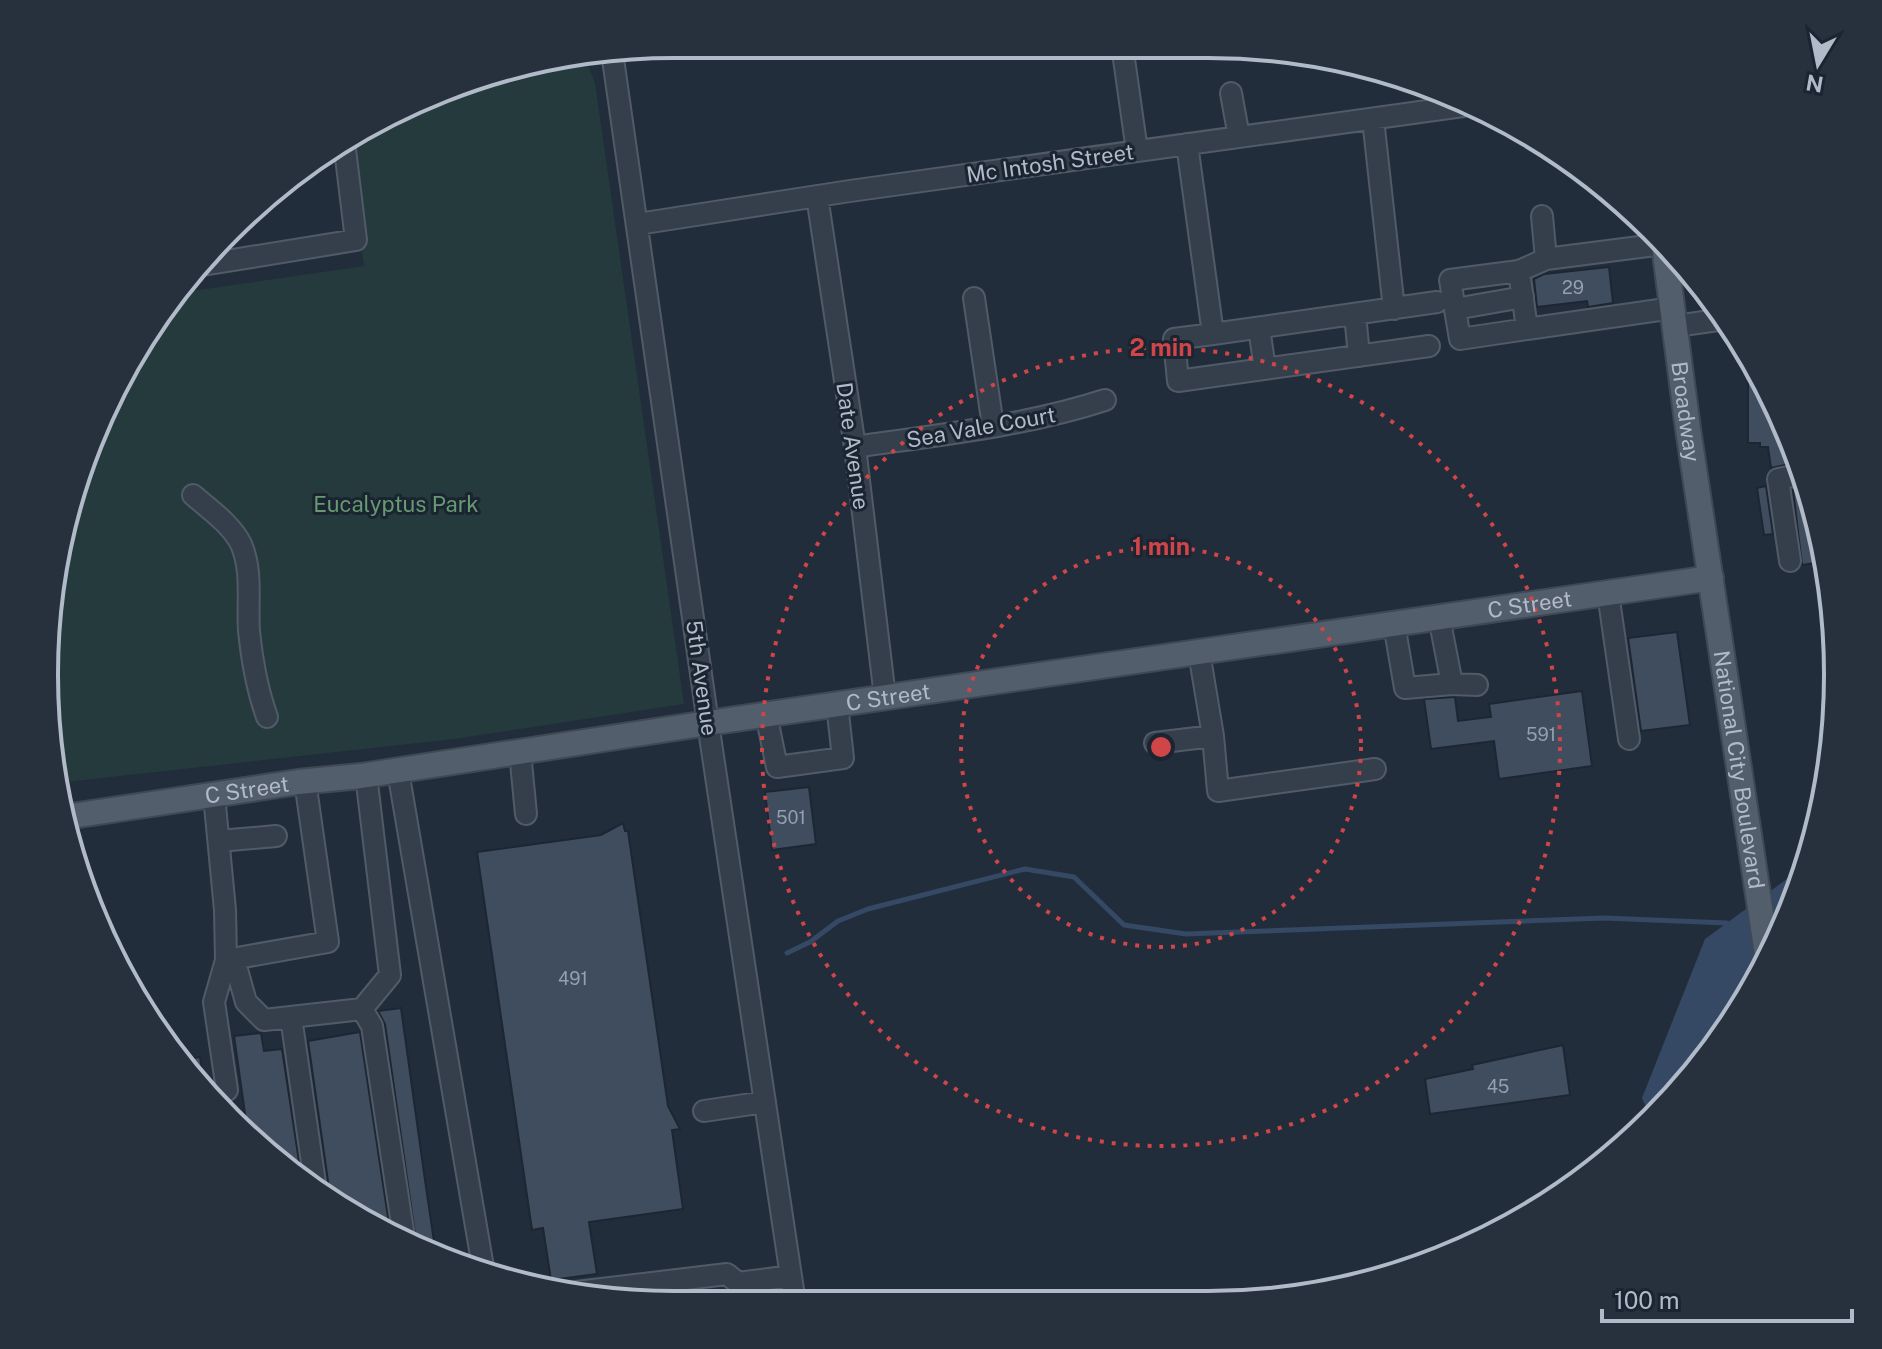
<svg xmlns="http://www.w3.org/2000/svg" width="1882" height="1349" font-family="'Public Sans',sans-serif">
  <rect width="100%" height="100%" fill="#222d3c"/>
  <path fill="#243a3d" d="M588,65L595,83L684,704L454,739L56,783L49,756V592L109,396L178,293L364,266L347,140L473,83Z"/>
  <path fill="#354864" d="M1806,865L1773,954L1707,1059L1651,1119L1642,1098L1705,939Z"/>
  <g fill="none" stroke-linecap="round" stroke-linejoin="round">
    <path stroke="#354864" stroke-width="5" d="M787,953L810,942L838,921L868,909L1025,869L1074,877L1124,925L1186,934L1604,918L1727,923"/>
  </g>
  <path fill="#404d5e" stroke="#1d2633" stroke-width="2" d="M1609,267L1613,303L1588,307L1587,301L1537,307L1534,279L1544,274Z
    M1748,352L1754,360L1800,462L1771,468L1768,447H1760V443H1748Z
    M1766,486L1773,534L1764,535L1757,488Z
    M1808,487L1821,544L1813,546L1815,563L1802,565L1793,490Z
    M1677,632L1690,725L1641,731L1628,638Z
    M1582,691L1592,766L1499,779L1494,741L1431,749L1424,699L1455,697L1458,721L1491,717L1489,704Z
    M809,787L816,844L772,850L765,792Z
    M623,823L625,831H628L668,1106L680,1129L672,1130L683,1209L589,1222L597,1274L551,1280L543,1228L532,1230L477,852L601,835Z
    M401,1008L424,1173L436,1255L417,1248L385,1024L378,1011Z
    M360,1032L391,1237L327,1197L329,1188L308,1041Z
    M261,1033L264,1051L282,1049L302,1181L290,1174L248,1135L234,1036Z
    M1563,1045L1570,1095L1430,1114L1425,1079L1473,1069L1472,1065Z
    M200,1057L206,1095L182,1060Z"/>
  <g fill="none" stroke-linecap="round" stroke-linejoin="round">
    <g stroke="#515a67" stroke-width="24">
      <path id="minor" d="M612,52L708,723L795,1303
        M1123,52L1137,151
        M1231,93L1239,137
        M1373,119L1394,309
        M1187,144L1213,334L1174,339L1178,381L1429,346
        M817,196L855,447L885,697
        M1542,216L1546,259L1519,271L1527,329L1673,308
        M638,224L850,191L1463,106
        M1546,259L1663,244
        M196,266L356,240L344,141
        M1519,271L1450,280L1460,339L1527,329
        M974,298L993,426
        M1455,309L1523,297
        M1355,314L1359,356
        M1676,326L1725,319
        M1259,328L1265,369
        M1213,334L1437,302
        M855,447C938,435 1025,426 1105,400
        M193,495C209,509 231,524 241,544C253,571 247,603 249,631C252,661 257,689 267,717
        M1790,561L1778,479L1805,474
        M1608,593L1629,739
        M1394,624L1405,688L1452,684L1439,617
        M1199,652L1213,736L1218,791L1375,769
        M1452,684L1477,685
        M766,714L777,767L843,758L837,704
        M1155,743L1213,736
        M520,752L526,814
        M398,771L484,1273
        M214,795L225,910L226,960L214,1002L227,1090
        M219,841L276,836
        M234,959L246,1002L264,1020L362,1009L390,975L366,775
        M226,960L328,942L305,781
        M362,1009L372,1026L405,1244
        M291,1017L316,1190
        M704,1111L765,1102
        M568,1293L727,1274L738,1283L791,1276"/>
    </g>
    <g stroke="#3f4855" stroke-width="28">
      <g id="major">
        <path id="s1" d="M1664,245L1688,429L1768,961"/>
        <path id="s2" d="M65,817L298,782L361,776L708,723L1711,578"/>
      </g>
    </g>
    <use href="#minor" stroke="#353f4c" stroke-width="20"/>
    <use href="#major" stroke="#535e6c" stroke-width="24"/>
  </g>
  <g fill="none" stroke="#cf4548" stroke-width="4" stroke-dasharray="4 8">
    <circle cx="1161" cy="747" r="200"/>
    <circle cx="1161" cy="747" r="399"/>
  </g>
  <g text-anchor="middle" stroke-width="6" stroke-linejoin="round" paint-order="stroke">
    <g font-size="18" fill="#959fae">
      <text x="1573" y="294">29</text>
      <text x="1541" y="741">591</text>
      <text x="791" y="824">501</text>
      <text x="573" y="985">491</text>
      <text x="1498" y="1093">45</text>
    </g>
    <g font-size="22" fill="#b1bac8" stroke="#1b2431">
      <text transform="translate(1050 163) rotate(-8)" y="8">Mc Intosh Street</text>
      <text dy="8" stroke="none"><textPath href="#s1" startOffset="168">Broadway</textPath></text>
      <text transform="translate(981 427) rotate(-10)" y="8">Sea Vale Court</text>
      <text transform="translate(853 446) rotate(82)" y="8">Date Avenue</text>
      <text dy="8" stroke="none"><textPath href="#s2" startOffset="1480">C Street</textPath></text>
      <text transform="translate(702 678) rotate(82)" y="8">5th Avenue</text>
      <text dy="8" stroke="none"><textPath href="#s2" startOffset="832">C Street</textPath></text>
      <text dy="8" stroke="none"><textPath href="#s1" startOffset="530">National City Boulevard</textPath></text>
      <text dy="8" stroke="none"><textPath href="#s2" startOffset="184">C Street</textPath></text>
    </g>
    <g font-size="22" fill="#679a72" stroke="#1b2431">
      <text x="396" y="512">Eucalyptus Park</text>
    </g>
  </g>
  <path d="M0 0H1882V1349H0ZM674 58H1208A616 616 0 0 1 1824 674V675A616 616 0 0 1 1208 1291H674A616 616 0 0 1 58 675V674A616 616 0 0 1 674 58Z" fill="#27303d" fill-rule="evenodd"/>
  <path fill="none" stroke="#b1bac8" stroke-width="4" d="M674 58H1208A616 616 0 0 1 1824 674V675A616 616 0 0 1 1208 1291H674A616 616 0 0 1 58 675V674A616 616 0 0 1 674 58Z"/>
  <circle cx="1161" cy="747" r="12" fill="#cf4548" stroke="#1b2431" stroke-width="4"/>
  <g font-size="24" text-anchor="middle" font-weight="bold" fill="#cf4548" stroke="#1b2431" stroke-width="6" stroke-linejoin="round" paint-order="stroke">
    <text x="1161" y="356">2 min</text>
    <text x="1161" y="555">1 min</text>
  </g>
  <g transform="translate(1818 64) rotate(190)" stroke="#1b2431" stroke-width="6" paint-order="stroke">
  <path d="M0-6L14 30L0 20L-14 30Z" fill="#b1bac8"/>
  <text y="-12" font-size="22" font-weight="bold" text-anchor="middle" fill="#b1bac8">N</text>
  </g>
  <path d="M1602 1309v12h250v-12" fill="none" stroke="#b1bac8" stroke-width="4"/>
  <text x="1614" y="1309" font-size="24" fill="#b1bac8" stroke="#1b2431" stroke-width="6" paint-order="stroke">100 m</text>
</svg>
